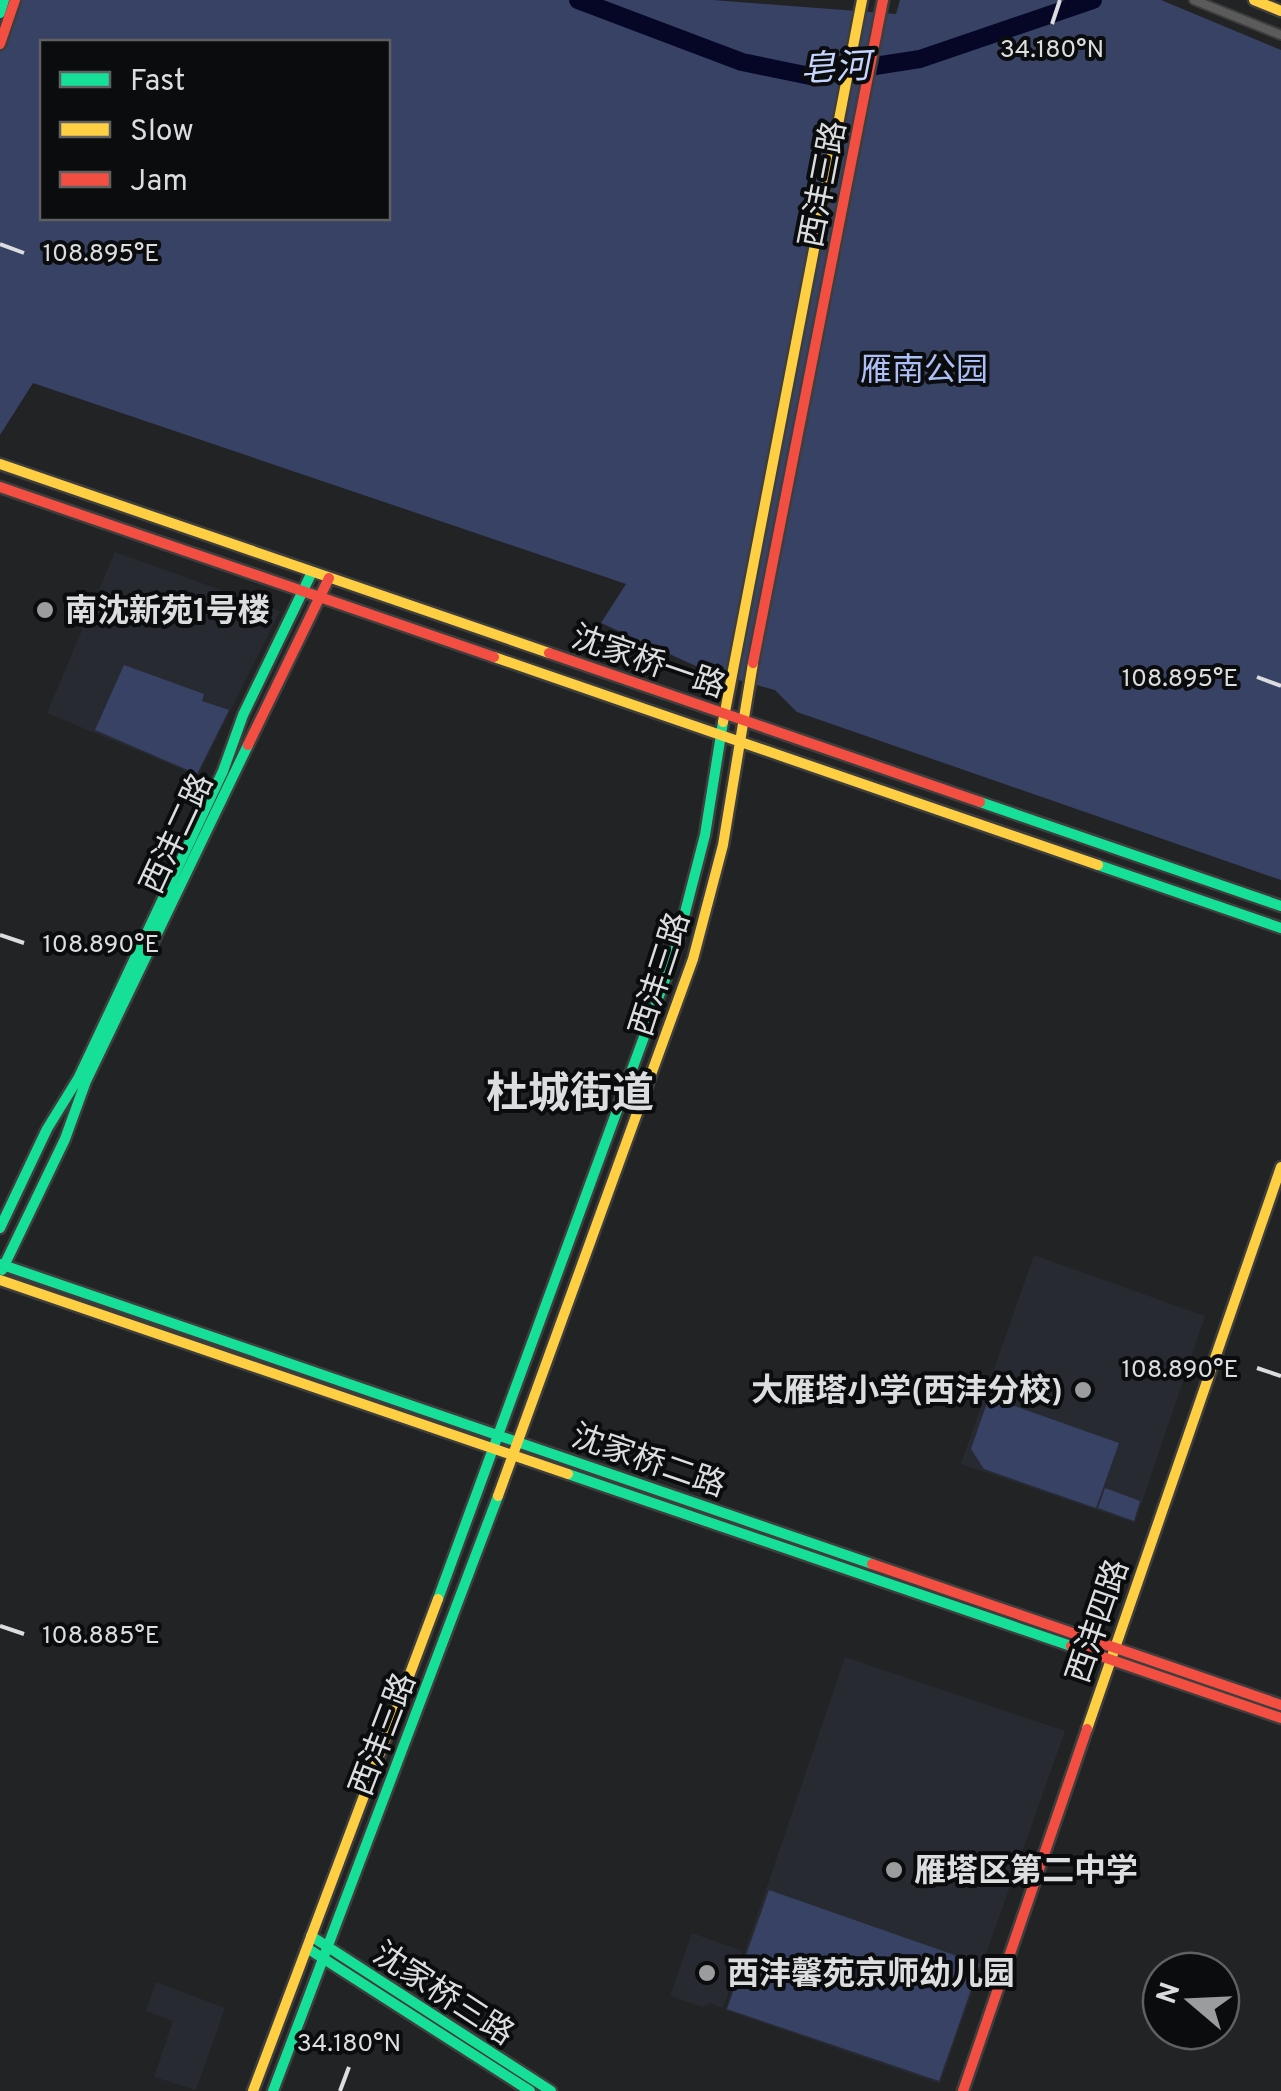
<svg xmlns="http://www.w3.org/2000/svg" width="1281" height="2091" font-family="Overpass,'Noto Sans SC',sans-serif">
  <rect width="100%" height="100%" fill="#222324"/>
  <path fill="#272a31" d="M115,552L280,611L198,776L47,713Z
    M1034,1255L1205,1316L1135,1523L961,1464Z
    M845,1657L1065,1731L940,2084L725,2010Z
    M692,1933L743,1951L723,2008L710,2003L703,2007L670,1996Z
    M156,1982L225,2008L196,2090L154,2077L173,2021L146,2011Z"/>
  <path fill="#384265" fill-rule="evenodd" d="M0,0H713L896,14L900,0H1161L1281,50V880L797,712L775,690L709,672L601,623L626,584L33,383L0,435ZM42,42H388V218H42Z
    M124,665L204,694L202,701L229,710L197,774L95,730Z
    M989,1397L1119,1443L1096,1508L984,1469L971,1449Z
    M1105,1488L1140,1501L1134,1521L1098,1508Z
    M769,1890L980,1964L939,2081L727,2009Z"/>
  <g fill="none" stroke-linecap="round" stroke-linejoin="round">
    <path stroke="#060727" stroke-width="18" d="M578,0L742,62L810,76L920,59L1093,0"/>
    <g stroke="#3e3e3f" stroke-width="12">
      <path id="street" d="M1194,0L1281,35"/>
    </g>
    <g stroke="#3e3e3f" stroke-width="15">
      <path id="fast" d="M0,13L4,0
        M980,802L1281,906
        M1098,865L1281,928
        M0,1228L47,1129L79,1077L223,771L243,715L312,572
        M0,1264L872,1564
        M2,1270L65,1139L86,1081L248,745
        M568,1474L1071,1646
        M438,1599L674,955L705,835L723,722
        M311,1936L551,2091
        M307,1948L530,2091
        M273,2091L498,1496"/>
    </g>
    <g stroke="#3e3e3f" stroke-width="15">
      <path id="slow" d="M1254,0L1281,11
        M0,464L549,653
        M494,657L1098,865
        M723,722L862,0
        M0,1280L568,1474
        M498,1496L693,959L723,845L753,663
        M1087,1729L1281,1167
        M253,2091L438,1599"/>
    </g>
    <g stroke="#3e3e3f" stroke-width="15">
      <path id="jam" d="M0,44L15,0
        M0,487L494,657
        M549,653L980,802
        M753,663L883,0
        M248,745L329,578
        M872,1564L1281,1705
        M1071,1646L1281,1718
        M963,2091L1087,1729"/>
    </g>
    <use href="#street" stroke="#5b5b5c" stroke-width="8"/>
    <use href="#fast" stroke="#16e098" stroke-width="10"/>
    <use href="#slow" stroke="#ffcf43" stroke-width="10"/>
    <use href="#jam" stroke="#f24e42" stroke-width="10"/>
  </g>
  <path fill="none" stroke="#dcdddf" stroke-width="4" d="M1052,24L1060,0M0,244L24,253M1257,677L1281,686M0,935L24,943M1257,1368L1281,1376M0,1626L24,1634M340,2091L349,2067"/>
  <g fill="#9b9c9e" stroke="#0b0c0d" stroke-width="4">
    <circle cx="45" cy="610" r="10"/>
    <circle cx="1083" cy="1390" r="10"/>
    <circle cx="894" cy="1870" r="10"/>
    <circle cx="707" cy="1973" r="10"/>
  </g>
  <g text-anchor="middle" stroke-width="8" stroke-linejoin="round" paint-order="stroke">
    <g font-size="32" fill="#dcdddf" stroke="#0b0c0d">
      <text transform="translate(822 184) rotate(-79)" y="11">西沣三路</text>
      <text transform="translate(649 661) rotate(19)" y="11">沈家桥一路</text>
      <text transform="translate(176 833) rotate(-65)" y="11">西沣二路</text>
      <text transform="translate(659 974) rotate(-72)" y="11">西沣三路</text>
      <text transform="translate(649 1460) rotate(19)" y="11">沈家桥二路</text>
      <text transform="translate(1097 1621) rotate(-71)" y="11">西沣四路</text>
      <text transform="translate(382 1734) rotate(-69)" y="11">西沣三路</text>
      <text transform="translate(444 1993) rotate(33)" y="11">沈家桥三路</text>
    </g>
    <g font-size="32" fill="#adbff7" stroke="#0b0c0d">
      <text x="924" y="380">雁南公园</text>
    </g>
    <g font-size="32" font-weight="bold" fill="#dcdddf" stroke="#0b0c0d" text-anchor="start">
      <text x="65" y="621">南沈新苑1号楼</text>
      <text x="1063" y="1401" text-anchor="end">大雁塔小学(西沣分校)</text>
      <text x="914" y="1881">雁塔区第二中学</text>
      <text x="727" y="1984">西沣馨苑京师幼儿园</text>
    </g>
    <g font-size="35" font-style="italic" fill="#c5d4fe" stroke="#0b0c0d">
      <text transform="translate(835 67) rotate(-3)" y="12">皂河</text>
    </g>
    <g font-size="42" font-weight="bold" fill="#dcdddf" stroke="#0b0c0d">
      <text x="570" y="1107">杜城街道</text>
    </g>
  </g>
  <g font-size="25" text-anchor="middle" fill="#dcdddf" stroke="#0b0c0d" stroke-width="8" stroke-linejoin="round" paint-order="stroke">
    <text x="1052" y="57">34.180°N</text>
    <text x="101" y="261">108.895°E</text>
    <text x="1180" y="686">108.895°E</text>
    <text x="101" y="952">108.890°E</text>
    <text x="1180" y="1377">108.890°E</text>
    <text x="101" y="1643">108.885°E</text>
    <text x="349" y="2051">34.180°N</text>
  </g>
  <rect x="40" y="40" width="350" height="180" fill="#0b0c0d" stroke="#5f6061" stroke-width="2.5"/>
  <rect x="60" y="72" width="50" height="15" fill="#16e098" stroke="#5f6061" stroke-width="2.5"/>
  <text x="130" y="90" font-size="30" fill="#dcdddf">Fast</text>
  <rect x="60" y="122" width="50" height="15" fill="#ffcf43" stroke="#5f6061" stroke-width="2.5"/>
  <text x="130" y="140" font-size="30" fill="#dcdddf">Slow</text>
  <rect x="60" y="172" width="50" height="15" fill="#f24e42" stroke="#5f6061" stroke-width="2.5"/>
  <text x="130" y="190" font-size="30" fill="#dcdddf">Jam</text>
  <g transform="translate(1191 2001) rotate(289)"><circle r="48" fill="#0b0c0d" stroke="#5f6061" stroke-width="2.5"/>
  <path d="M0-8L18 38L0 25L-18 38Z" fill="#9b9c9e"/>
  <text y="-15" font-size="28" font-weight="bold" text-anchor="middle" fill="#dcdddf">N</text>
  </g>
</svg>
